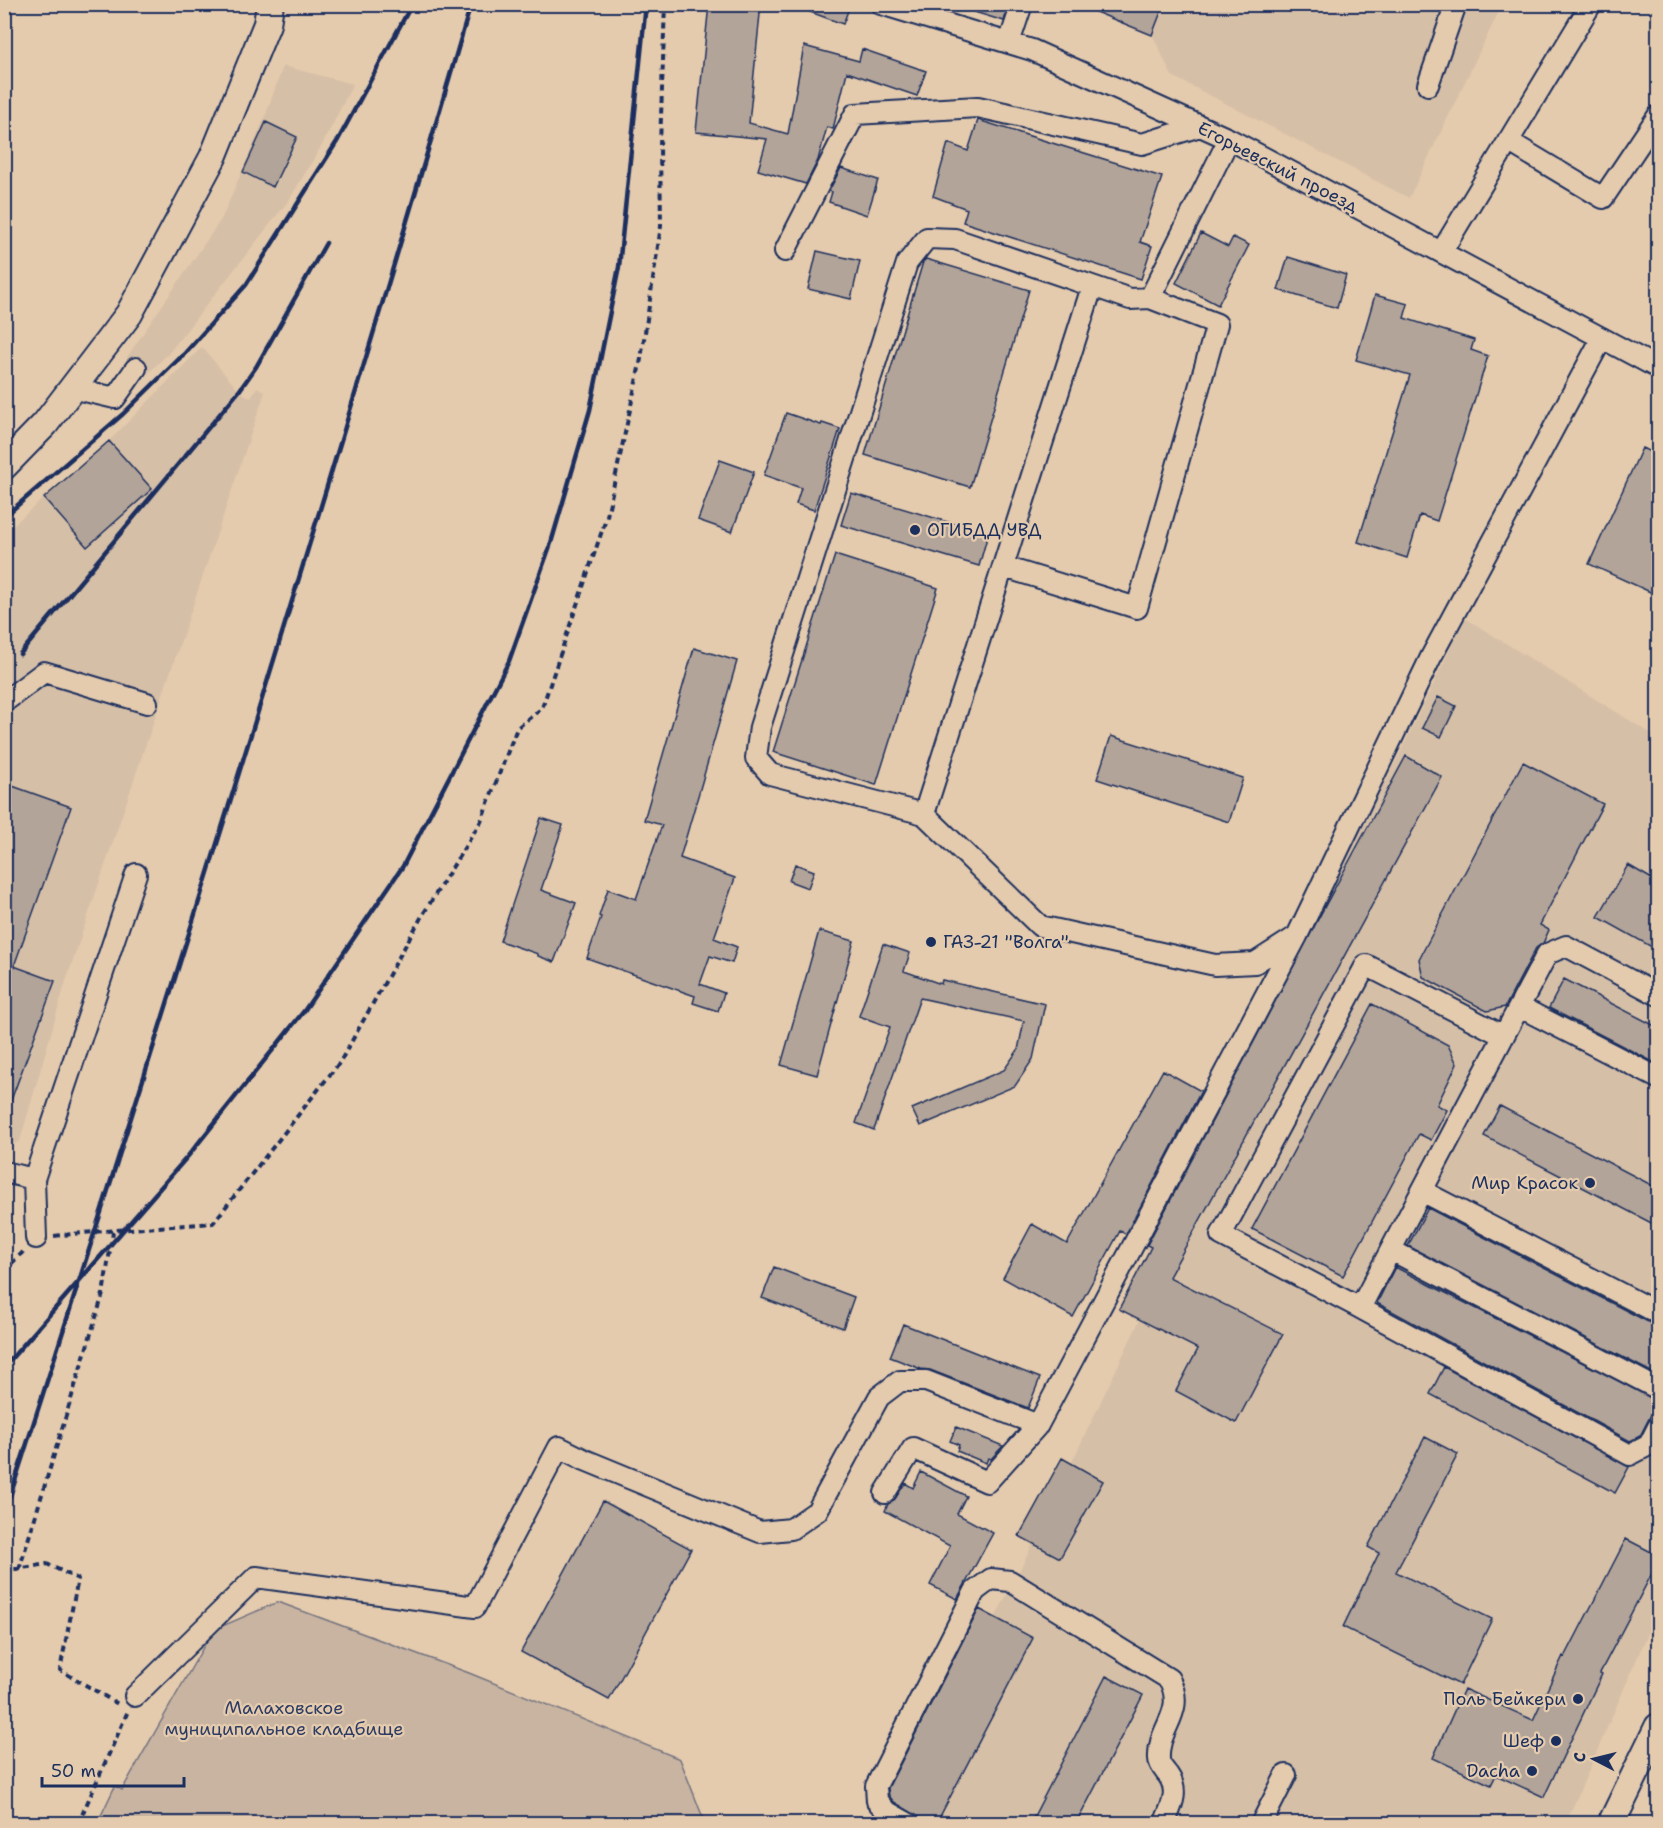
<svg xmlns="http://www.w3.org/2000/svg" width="1663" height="1828" font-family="'Shantell Sans',sans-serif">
  <rect width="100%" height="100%" fill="#e5cbad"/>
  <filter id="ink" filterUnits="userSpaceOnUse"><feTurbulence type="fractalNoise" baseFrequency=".0167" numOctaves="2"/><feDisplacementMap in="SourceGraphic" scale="12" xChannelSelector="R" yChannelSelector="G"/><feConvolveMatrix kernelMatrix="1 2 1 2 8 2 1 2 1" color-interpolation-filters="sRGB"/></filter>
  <g filter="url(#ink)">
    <path fill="#d6bfa7" d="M1030,5H1502L1409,198L1172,76L1153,36L1087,9L1045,11Z
      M283,66L353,84L322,145L289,200L168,354L144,377L127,357L222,218L265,117Z
      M202,347L239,391L251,398L257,387L265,392L66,981L20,1141L5,1150L4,533L109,441Z
      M1465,618L1658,738V1610L1566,1823L888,1824L1025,1560L1168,1261L1138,1245L1399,755Z"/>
    <path fill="#c8b4a1" stroke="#727280" stroke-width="1.5" d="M278,1602L469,1673L680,1759L705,1823L97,1824L115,1786L122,1790L213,1630Z"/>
    <path fill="#b3a499" stroke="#1b2f5e" stroke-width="1.5" d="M709,4H761L749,123L788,134L804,46L859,61L862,49L926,71L917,96L847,72L833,129L827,127L818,160L806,184L758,170L767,139L696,132Z
      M795,4H840L849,8L843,24L794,6Z
      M962,4H1009L1004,21L961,8Z
      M1076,4H1164L1152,35Z
      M978,120L1162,177L1140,242L1152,246L1141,279L963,222L967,209L933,196L948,143L968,151Z
      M266,122L297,137L273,187L243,172Z
      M841,168L878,180L867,215L829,202L832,192L829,191Z
      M1201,233L1228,247L1233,237L1249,245L1218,305L1176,283Z
      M817,251L860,261L851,299L808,289Z
      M1288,257L1346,275L1337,308L1278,290Z
      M926,259L1029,290L970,487L865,455L923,262Z
      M1375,295L1408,304L1404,318L1474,340L1471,350L1488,356L1437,521L1420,515L1407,558L1358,542L1410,375L1356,360Z
      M786,413L821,425L822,423L840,429L814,510L796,504L801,488L764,475Z
      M109,441L152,489L87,547L44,498Z
      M1642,448L1659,456V596L1589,564Z
      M720,460L754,472L732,532L698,520Z
      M851,493L988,534L979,566L841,525Z
      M835,555L938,588L876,785L773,752Z
      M694,648L737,661L680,858L735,878L714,938L737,947L732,963L710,956L700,984L724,993L718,1011L693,1003L695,996L587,958L601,917L599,916L608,889L636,899L662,825L644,820Z
      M1438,697L1456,706L1441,737L1422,728Z
      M1111,736L1243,778L1229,822L1097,779Z
      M1406,756L1442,777L1169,1277L1283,1334L1236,1423L1176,1391L1198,1349L1119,1309L1151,1247L1147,1245L1324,908Z
      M1523,762L1603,804L1540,925L1549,930L1543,943L1536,948L1505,1007L1487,1011L1423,977L1419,959Z
      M4,783L71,807L14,966L55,981L6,1114H4Z
      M541,818L563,825L541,890L576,903L554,962L538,956V954L500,941Z
      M795,864L814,871L808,888L789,881Z
      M1628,865L1659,883V951L1598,917Z
      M819,931L854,941L817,1075L781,1065Z
      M883,944L910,953L904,971L941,984L942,980L1045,1004L1033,1059L1015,1086L920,1126L912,1109L1004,1070L1018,1050L1024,1021L920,998L874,1130L856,1123L890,1027L859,1016Z
      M1564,979L1659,1028V1065L1549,1008Z
      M1372,1004L1448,1045L1457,1064L1437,1105L1447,1110L1431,1140L1419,1134L1343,1276L1252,1229Z
      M1163,1070L1201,1091L1126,1234L1120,1231L1073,1317L1003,1278L1032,1224L1067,1244Z
      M1500,1106L1659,1189V1227L1484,1136Z
      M1428,1208L1652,1324L1659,1325V1376L1408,1246Z
      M774,1267L854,1297L843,1328L762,1298Z
      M1395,1267L1658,1401L1640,1436L1630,1441L1377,1303Z
      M903,1324L1040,1378L1028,1408L930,1370L921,1369L890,1357Z
      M1444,1367L1629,1467L1615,1493L1430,1394Z
      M956,1427L1003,1446L991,1459L988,1458L986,1463L957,1451L959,1445L950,1441Z
      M1425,1437L1458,1454L1396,1572L1492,1619L1460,1685L1343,1627L1379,1553L1368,1547Z
      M1062,1458L1103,1481L1060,1558L1019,1536Z
      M921,1472L966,1496L957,1514L993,1533L957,1599L930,1585L950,1546L885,1511L888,1504L895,1499L905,1483L913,1488Z
      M603,1501L691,1549L609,1700L521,1652Z
      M1626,1539L1659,1556V1560L1600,1673L1602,1674L1544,1797L1496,1775L1491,1785L1433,1758L1464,1689L1533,1720L1563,1656L1565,1657Z
      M979,1609L1033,1638L936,1824H930L894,1802L889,1796L888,1788Z
      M1106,1676L1143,1695L1076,1824H1030Z"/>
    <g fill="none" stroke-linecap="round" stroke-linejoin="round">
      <g stroke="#1b2f5e" stroke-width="24">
        <path id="minor" d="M881,4L1032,50L1229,139L1658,368
          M1009,43L1022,4
          M1428,85L1456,4
          M1508,141L1603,198L1658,116
          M785,251L855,114L978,107L1142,144L1200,126
          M1442,251L1591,4
          M1150,298L1229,139
          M72,388L115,398L136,368
          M1004,567L1137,608L1217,324L1150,298L1130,299L955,239L927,238L907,263L760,727L756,758L770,774L924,814L1040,926L1215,965L1255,963L1297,936
          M4,702L44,672L147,703
          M924,814L1092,287
          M1658,995L1566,946L1547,954L1360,1308L1630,1455L1649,1445L1658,1427
          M1520,1007L1658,1078
          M4,1172L34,1179L136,874
          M34,1179L36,1238
          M1422,1191L1658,1313
          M1391,1250L1658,1389
          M1360,1308L1221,1235L1366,965L1504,1036
          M885,1493L913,1448L987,1482L1038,1425L1297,936L1431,657L1602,338
          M135,1696L256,1577L475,1607L559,1447L585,1460L760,1532L791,1529L817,1511L879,1397L900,1381H926L1038,1425
          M909,1824L886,1811L877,1801L876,1786L975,1591L991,1579L1010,1581L1169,1679C1187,1713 1157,1727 1159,1759C1159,1765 1165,1771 1168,1775C1180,1792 1171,1807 1164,1824
          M1261,1824L1286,1775"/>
      </g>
      <g stroke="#1b2f5e" stroke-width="30">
        <path id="major" d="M4,466L45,424L129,314L213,157L267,24L270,4
          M1611,1824L1658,1727"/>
      </g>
      <path stroke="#1b2f5e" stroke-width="4" stroke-dasharray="6 4.5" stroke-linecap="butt" d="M54,1236C107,1230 160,1227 213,1223L340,1062L422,916L481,821L517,728L542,708L607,516L641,359L661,226L660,145L665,4
        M4,1271L25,1250
        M19,1570L103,1294L113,1232
        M4,1571L47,1564L78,1579L60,1670L118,1704
        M78,1824L128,1711"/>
      <use href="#minor" stroke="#e5cbad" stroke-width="20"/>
      <use href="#major" stroke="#e5cbad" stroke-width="26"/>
      <path stroke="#1b2f5e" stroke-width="4.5" d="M4,517L123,414L185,353L246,285L338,140L412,4
        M20,654L239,391L256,367L326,243
        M4,1367L188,1156L304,1011L403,866L509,661L551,543L590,410L619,267L646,4
        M4,1515C166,1013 323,510 471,4"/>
    </g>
  </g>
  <g fill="#1b2f5e" stroke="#e5cbad" stroke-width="2">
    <circle cx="915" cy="530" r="6"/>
    <circle cx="931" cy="942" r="6"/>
    <circle cx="1590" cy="1183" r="6"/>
    <circle cx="1578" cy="1699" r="6"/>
    <circle cx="1556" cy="1741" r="6"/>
    <circle cx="1532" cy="1771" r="6"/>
  </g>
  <g text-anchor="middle" stroke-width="4.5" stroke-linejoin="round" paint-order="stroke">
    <g font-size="18" fill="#1b2f5e" stroke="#e5cbad">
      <text transform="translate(1278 167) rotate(27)" y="6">Егорьевский проезд</text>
    </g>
    <g font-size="18" fill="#1b2f5e" stroke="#e5cbad" text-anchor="end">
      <text x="927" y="536" text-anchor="start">ОГИБДД УВД</text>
      <text x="943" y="948" text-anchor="start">ГАЗ-21 "Волга"</text>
      <text x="1578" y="1189">Мир Красок</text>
      <text x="1566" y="1705">Поль Бейкери</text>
      <text x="1544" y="1747">Шеф</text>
      <text x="1520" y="1777">Dacha</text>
    </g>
    <g font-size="18" fill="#2c3c65" stroke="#e5cbad">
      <text x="284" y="1714">Малаховское<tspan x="284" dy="21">муниципальное кладбище</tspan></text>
    </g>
  </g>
  <rect width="1663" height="1828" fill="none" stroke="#e5cbad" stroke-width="24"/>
  <rect x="12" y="12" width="1639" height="1804" fill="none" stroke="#1b2f5e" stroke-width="2" filter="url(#ink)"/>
  <g transform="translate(1594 1759) rotate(277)" stroke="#e5cbad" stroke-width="4.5" paint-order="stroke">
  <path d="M0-4.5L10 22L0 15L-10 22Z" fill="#1b2f5e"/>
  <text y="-9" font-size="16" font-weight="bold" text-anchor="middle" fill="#1b2f5e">С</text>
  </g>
  <path d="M42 1777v9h142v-9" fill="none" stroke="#1b2f5e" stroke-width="3"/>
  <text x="51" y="1777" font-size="18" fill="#1b2f5e" stroke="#e5cbad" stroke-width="4.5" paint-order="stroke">50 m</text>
</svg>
